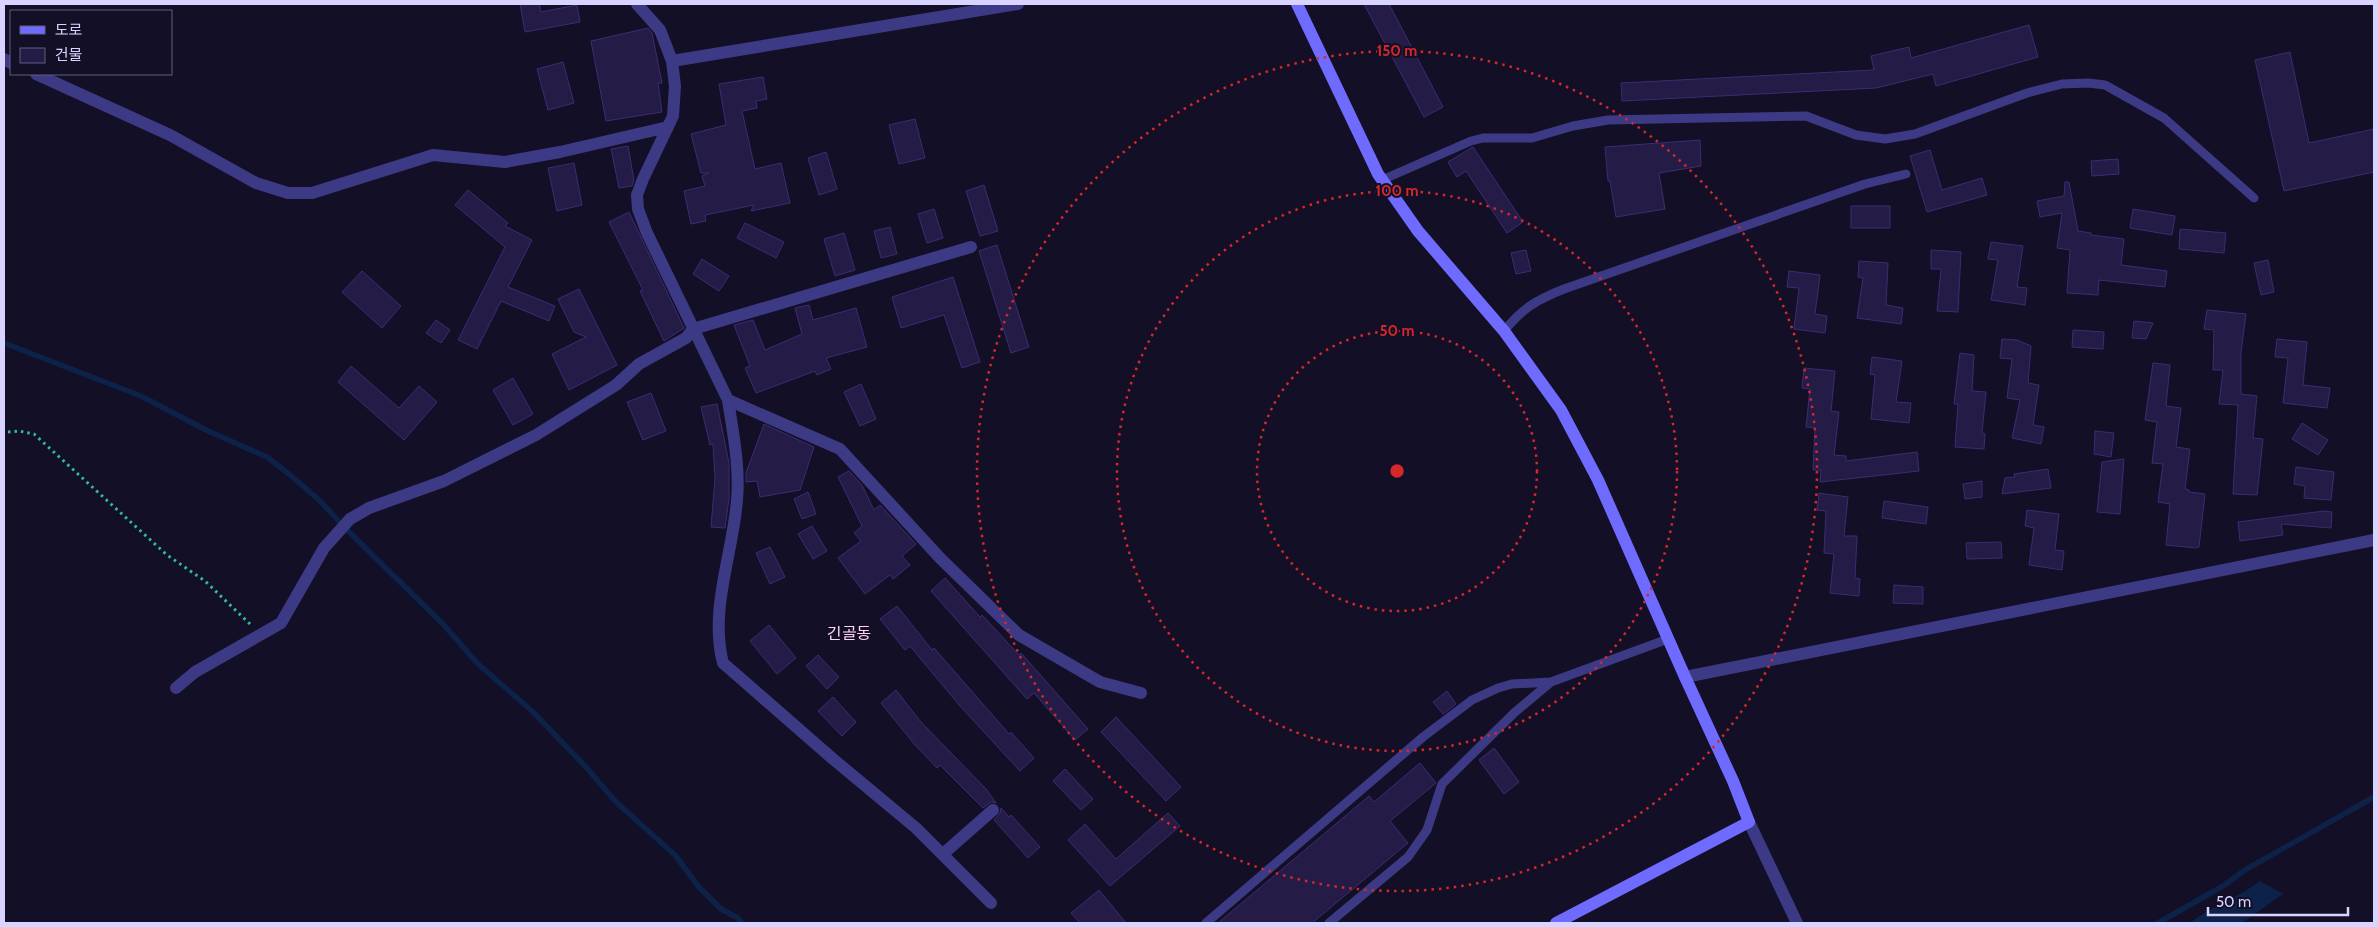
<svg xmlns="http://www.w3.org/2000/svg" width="2378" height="927" font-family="Cabin,'Noto Sans KR',sans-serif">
  <rect width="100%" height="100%" fill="#130f26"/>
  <path fill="#0c2248" d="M2260,881L2283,894L2242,923H2190C2211,906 2238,898 2260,881Z"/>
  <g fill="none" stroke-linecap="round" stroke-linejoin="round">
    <path stroke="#0c2248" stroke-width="5.5" d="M4,343L141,396L208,431L267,457L289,474L319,500L346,529L443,624L478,664L532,711L586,767L615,801L675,855L698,886L721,909L738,918L742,923
      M2158,923L2223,886L2245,870L2374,797"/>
  </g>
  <path fill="#241b47" stroke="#3b2d73" d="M520,4H539L541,12L577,5L580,22L525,32Z
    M1364,4H1389L1443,107L1424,117Z
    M2029,25L2038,57L1936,86L1933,74L1876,88L1622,101L1621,83L1874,70L1871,56L1909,47L1911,58Z
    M648,28L652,33L662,83H658L662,112L606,121L591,41Z
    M2290,52L2309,143L2374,129V172L2284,191L2255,60Z
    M563,62L574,103L548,110L537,69Z
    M763,77L767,99L756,101L757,108L742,111L755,169L781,163L790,203L751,211L754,205L705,215L706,221L691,224L684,191L705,186L702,176L709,173H701L691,134L726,125L719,84Z
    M915,119L925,158L899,164L889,125Z
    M1700,140L1701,166L1659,173L1665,209L1616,217L1610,181H1608L1605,147Z
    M628,146L634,180L632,186L619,188L611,149Z
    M1473,147L1523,222L1507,233L1466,171L1457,177L1448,162Z
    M1930,150L1942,190L1982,178L1987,195L1927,212L1910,156Z
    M826,152L837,189L819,195L808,158Z
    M2118,159L2119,174L2092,176L2091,161Z
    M574,163L582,205L557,211L548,168Z
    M2065,182H2069L2078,231L2091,233V235L2124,239L2121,265L2167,271L2165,287L2099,280L2098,295L2067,293L2070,250L2057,248L2062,213L2040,217L2037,201L2064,196Z
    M984,185L998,231L980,236L966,191Z
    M468,190L508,223L505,226L532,240L508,287L555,306L549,321L501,301L477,349L458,340L505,247L455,205Z
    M1851,206H1890V228H1851Z
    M934,209L943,238L927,243L918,214Z
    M2133,209L2175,216L2172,235L2130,228Z
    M629,212L684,328L664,341L640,291L643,290L609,222Z
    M745,223L784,242L776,258L737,238Z
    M890,227L897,254L881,258L874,231Z
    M2180,229L2226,233L2224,253L2179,249Z
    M844,233L855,270L835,276L824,239Z
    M1991,242L2023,246L2017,287L2027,288L2025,305L1991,300L1998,260L1988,259Z
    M997,245L1029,347L1011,353L979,251Z
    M1526,250L1531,271L1516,274L1511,253Z
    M1931,250L1961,252L1958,312L1937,311L1941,269H1931Z
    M702,259L729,276L719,291L693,274Z
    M2268,260L2274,292L2261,295L2254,263Z
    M1859,261L1888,263L1886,305L1903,308L1901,324L1857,318L1863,278L1858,277Z
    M362,271L401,306L382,328L342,292Z
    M1789,271L1820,275L1815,314L1827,316L1825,333L1794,329L1799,288L1787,287Z
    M953,277L980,362L962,368L944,315L901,328L892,297Z
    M579,289L617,365L569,390L552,354L586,337L574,332L558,299Z
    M809,305L813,320L856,308L867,347L826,358L831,369L817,375L815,371L756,393L745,368L750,366L734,325L753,320L765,350L802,334L795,308Z
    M2207,310L2246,314L2241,353V394L2257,396L2253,438L2263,439L2257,495L2233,494L2238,405L2219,404L2223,370H2213L2214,330L2204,329Z
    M436,320L450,330L441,343L426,333Z
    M2134,321L2153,323L2146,339L2132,338Z
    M2073,330L2104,332L2103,349L2072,347Z
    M2002,339L2017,340L2031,346L2028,383L2039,385L2033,425L2044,427L2041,444L2012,438L2020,400L2007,398L2012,359L2000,358Z
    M2277,339L2307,342L2303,385L2330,388L2327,408L2283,403L2288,358L2275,357Z
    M1960,353L1974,355L1972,391L1986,392L1982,433L1985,434L1984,449L1955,447L1958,404H1954Z
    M1872,357L1902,361L1896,402L1911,403L1909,423L1871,419L1875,375L1870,374Z
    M2153,363L2170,365L2166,406L2181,408L2176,447L2190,449L2185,489L2189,490V492L2205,494L2199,547L2196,548L2166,545L2170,504L2158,502L2163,464L2152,463L2157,422L2145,420Z
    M351,366L399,408L419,386L437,402L404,440L338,382Z
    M1804,368L1835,371L1831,411L1839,412L1834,455L1846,456V461L1917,452L1919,471L1820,482L1821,470H1813L1815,428L1806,427L1810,389L1802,388Z
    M513,378L533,414L513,425L493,390Z
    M861,384L876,419L860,426L844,392Z
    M651,393L666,431L643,440L627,402Z
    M717,404L729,463V499L725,528L711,527L715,478L713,444L710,445L701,407Z
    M2302,423L2328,440L2318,455L2292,439Z
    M764,424L814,447L800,490L760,497L757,481L746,482V473Z
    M2095,431L2114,433L2111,457L2094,454Z
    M2124,459L2120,514L2097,512L2102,462Z
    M2296,467L2334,472L2331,500L2304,498L2305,486L2294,484Z
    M2048,469L2051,488L2002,494L2005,478L2015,477L2014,474Z
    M849,471L862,485L874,510L880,505L916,544L902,556L910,565L893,579L890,575L865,594L838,558L861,541L854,533L862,526L838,477Z
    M1982,481V497L1965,499L1963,484Z
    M808,492L816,514L802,519L794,499Z
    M1819,493L1848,497L1844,536H1857L1855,578L1860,579L1859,596L1830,593L1834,554L1824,553L1826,511L1817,510Z
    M1884,501L1928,507L1926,524L1882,518Z
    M2027,510L2059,514L2055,550L2064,551L2062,570L2029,565L2034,528L2025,526Z
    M2324,511L2332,512L2331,528L2281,524L2283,535L2240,541L2238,522Z
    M812,526L827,551L813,559L798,534Z
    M2001,542L2002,558L1967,559L1966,543Z
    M770,547L785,577L770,584L756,553Z
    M945,578L980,617L982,615L1019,655L1021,653L1088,729L1075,740L1034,693L1027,699L931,591Z
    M1894,585L1923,587V604L1893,603Z
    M897,606L932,650L934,648L1009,734L1011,732L1034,758L1020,771L960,706L910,646L905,650L880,619Z
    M769,625L796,658L777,674L750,641Z
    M818,655L839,677L827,689L806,666Z
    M896,690L920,721L987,790L996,803L991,802L983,808L940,765L937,768L915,745L881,703Z
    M1447,691L1456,704L1443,714L1433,702Z
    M833,697L856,722L842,736L818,711Z
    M1116,717L1181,787L1166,801L1101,732Z
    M1494,748L1519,782L1504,794L1479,760Z
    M1420,763L1436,783L1390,821L1408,843L1312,923H1218L1369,796L1374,802Z
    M1065,769L1093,799L1081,810L1053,781Z
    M1001,808L1009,817L1011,815L1040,847L1028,858L994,820L1000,813Z
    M1168,813L1180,826L1110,886L1068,840L1085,824L1116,859Z
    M1099,890L1126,923H1080L1071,913Z"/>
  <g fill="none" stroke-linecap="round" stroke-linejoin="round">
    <path stroke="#2fb8b0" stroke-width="3" stroke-dasharray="2.5 4" stroke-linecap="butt" d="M8,432L19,431L34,434L167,555L205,581L250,624"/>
    <path stroke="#3d3a85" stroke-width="9" d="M1382,180L1471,141L1483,138H1532L1573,126L1608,120L1806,116L1856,135L1885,139L1915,134L2027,93L2062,84L2088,83L2105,85L2164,118L2254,198
      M1504,331C1523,308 1536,300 1564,289L1865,184L1906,174
      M1206,923L1423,737L1472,700L1498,688L1512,684L1551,682
      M1329,923L1408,857L1427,830L1442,784L1514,713L1551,682L1668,639"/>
    <path stroke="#3d3a85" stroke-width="12" d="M637,4L660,30L672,61L675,86L673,116L643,179L637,195L638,209L647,233L728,400L840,449L940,558L1019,635L1100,682L1141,693
      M4,59L11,63
      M672,61L1018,4
      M36,74L170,135L256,183L288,193H312L433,155L505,162L560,152L668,127
      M728,400C733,433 740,467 737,500C733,553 709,610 723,663L833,759L916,828L991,903
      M1685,677L2374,540
      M176,688L195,672L281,623L324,548L350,519L369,508L444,481L536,435L616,385L639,364L686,338L693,329L971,247
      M1749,822L1797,923
      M943,854L993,810"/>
    <path stroke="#6f6bff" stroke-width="12" d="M1297,4L1378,174L1418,231L1504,331L1561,410L1598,480L1685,677L1733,781L1749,822L1556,923"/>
  </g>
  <g fill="none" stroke="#d62828" stroke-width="2.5" stroke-dasharray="2.5 5">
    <circle cx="1397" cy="471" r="140"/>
    <circle cx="1397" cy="471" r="280"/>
    <circle cx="1397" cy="471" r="420"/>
  </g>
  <g text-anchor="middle" stroke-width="4" stroke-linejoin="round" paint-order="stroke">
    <g font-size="16" fill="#ffd6f0" stroke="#130f26">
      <text x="849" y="639">긴골동</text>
    </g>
  </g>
  <circle cx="1397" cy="471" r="8" fill="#d62828" stroke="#130f26" stroke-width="2.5"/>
  <g font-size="15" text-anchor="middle" font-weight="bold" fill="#d62828" stroke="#130f26" stroke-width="4" stroke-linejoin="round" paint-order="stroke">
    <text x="1397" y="56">150 m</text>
    <text x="1397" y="196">100 m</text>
    <text x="1397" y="336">50 m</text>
  </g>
  <rect width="2378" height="927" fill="none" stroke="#d9d4ff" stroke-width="10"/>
  <rect x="10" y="10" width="162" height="65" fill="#130f26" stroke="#625e7d"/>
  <rect x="20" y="26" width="25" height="8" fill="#6f6bff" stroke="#625e7d"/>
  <text x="55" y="35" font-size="15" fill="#d9d4ff">도로</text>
  <rect x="20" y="48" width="25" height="15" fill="#241b47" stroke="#625e7d"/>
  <text x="55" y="60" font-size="15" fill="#d9d4ff">건물</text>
  <path d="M2208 907v8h140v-8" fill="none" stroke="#d9d4ff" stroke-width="2.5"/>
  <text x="2216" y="907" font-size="15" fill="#d9d4ff" stroke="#130f26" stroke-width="4" paint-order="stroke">50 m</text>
</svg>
